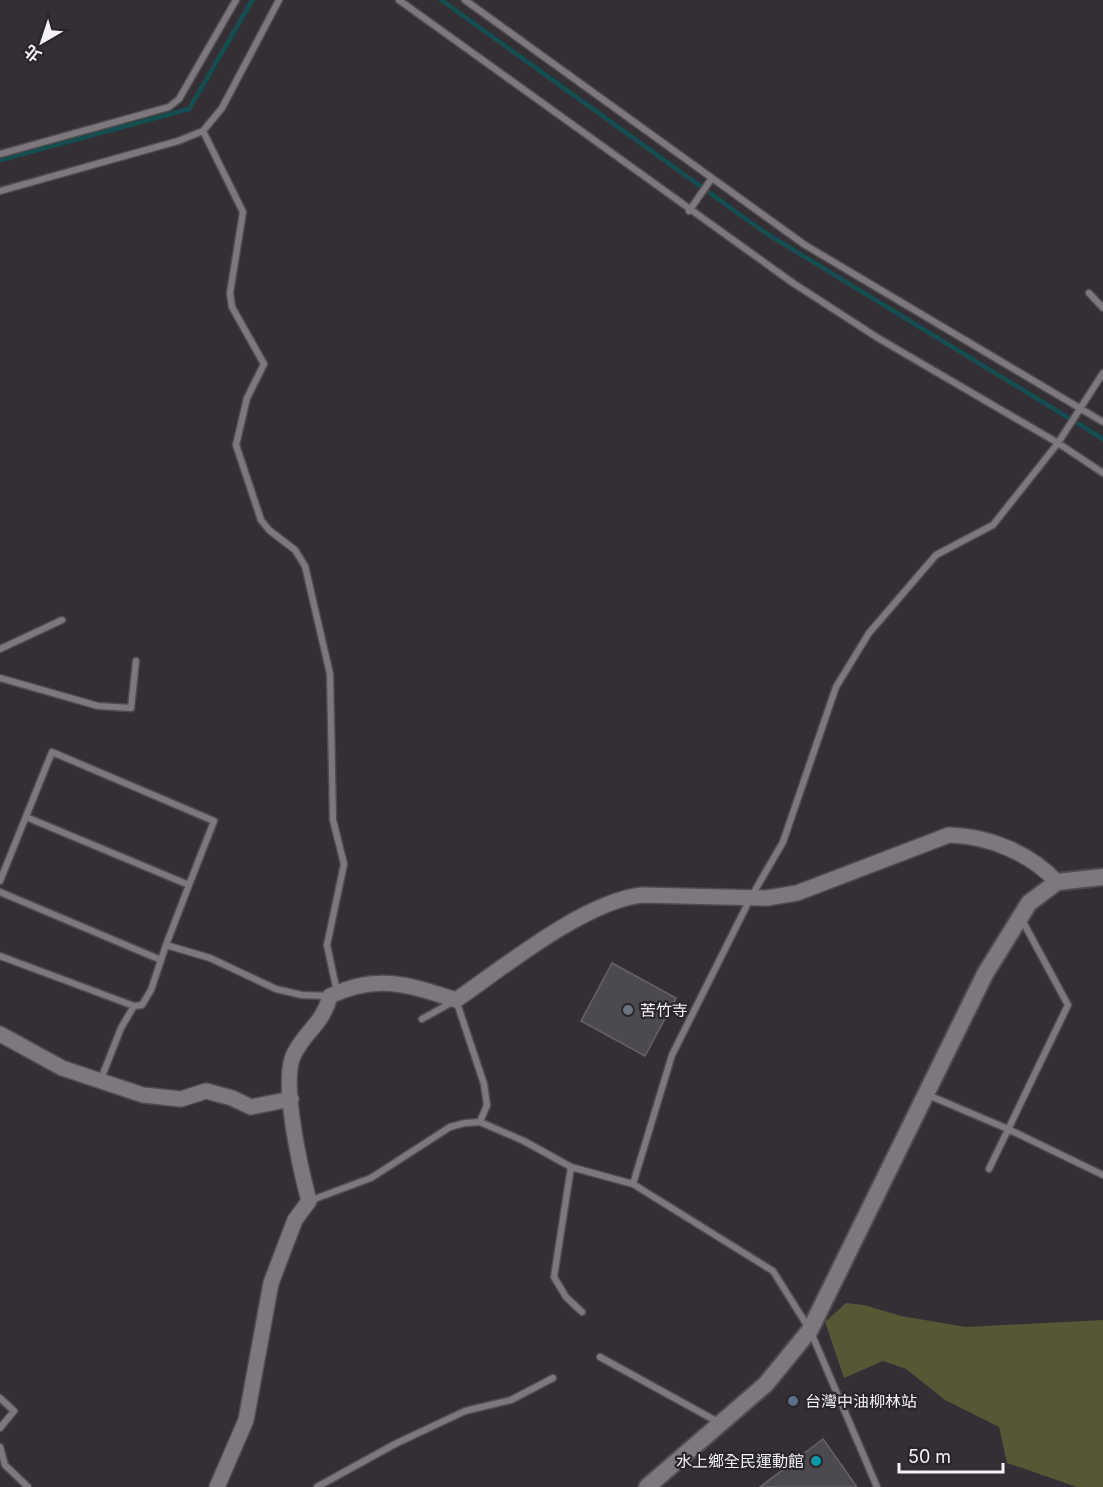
<svg xmlns="http://www.w3.org/2000/svg" width="1103" height="1487" font-family="Inter,'Noto Sans TC',sans-serif">
  <rect width="100%" height="100%" fill="#332f35"/>
  <path fill="#555735" d="M846,1303L864,1305L901,1316L966,1327L1103,1320V1487H1077L1007,1463L999,1427L945,1400L906,1369L883,1361L844,1378L825,1322Z"/>
  <g fill="none" stroke-linecap="round" stroke-linejoin="round">
    <path stroke="#154e51" stroke-width="4.5" d="M441,0L764,232L1103,439
      M0,160L189,109L252,0"/>
  </g>
  <path fill="#4c494f" stroke="#656269" stroke-width="1.5" d="M612,963L676,998L645,1056L581,1021Z
    M823,1439L857,1487H760Z"/>
  <g fill="none" stroke-linecap="round" stroke-linejoin="round">
    <g stroke="#4f4c50" stroke-width="9">
      <path id="service" d="M399,0L793,283L878,338L1058,443L1103,473
        M465,0L805,245L1103,422
        M203,131L243,212L230,293L232,307L264,364L247,398L236,445L261,520L269,530L295,550L305,566L330,674L333,820L344,864L327,945L337,992
        M0,154L169,107L179,99L236,0
        M0,191L178,141L203,131L222,108L279,0
        M689,211L712,178
        M1089,293L1103,308
        M0,649L62,620
        M0,678L98,706L131,708L136,661
        M26,817L189,885L166,945
        M0,881L52,752L214,821L189,885
        M0,892L161,960
        M0,956L134,1006
        M422,1019L456,1000L484,1084L487,1105L480,1122
        M101,1079L121,1028L134,1006L142,1005L151,990L166,945L210,958L276,989L302,995L330,996
        M928,1095L1008,1129L1103,1175
        M571,1167L633,1184L773,1271L810,1330L877,1487
        M989,1169L1068,1005L1022,920
        M633,1184L672,1055L750,899L783,842L836,687L869,633L936,555L993,525L1058,443L1103,373
        M309,1201L371,1178L450,1127L465,1123L480,1122L524,1141L571,1167L554,1277L566,1297L582,1312
        M600,1357L718,1422
        M0,1398L14,1411L0,1428
        M0,1447L5,1465L28,1487
        M317,1487L395,1444L465,1411L511,1400L553,1378"/>
    </g>
    <g stroke="#4f4c50" stroke-width="18">
      <path id="tertiary" d="M0,1034L62,1068L143,1095L181,1099L206,1091L232,1098L251,1107L291,1099
        M217,1487L246,1420L271,1283L295,1220L309,1201C301,1171 280,1081 294,1054C306,1030 323,1024 330,996C378,973 409,985 456,1000C504,967 585,901 642,895L767,898L797,893L949,835C989,836 1030,853 1057,882"/>
    </g>
    <g stroke="#4f4c50" stroke-width="20">
      <path id="secondary" d="M647,1487L766,1384L810,1330L985,974L1029,903L1057,882L1103,877"/>
    </g>
    <use href="#service" stroke="#7d787e" stroke-width="6"/>
    <use href="#tertiary" stroke="#7d787e" stroke-width="15"/>
    <use href="#secondary" stroke="#7d787e" stroke-width="16"/>
  </g>
  <circle fill="#6b7280" stroke="#29262b" stroke-width="2" cx="628" cy="1010" r="6"/>
  <circle fill="#5c6f8a" stroke="#29262b" stroke-width="2" cx="793" cy="1401" r="6"/>
  <circle fill="#0f9aa8" stroke="#29262b" stroke-width="2" cx="816" cy="1461" r="6"/>
  <g text-anchor="middle" stroke-width="4.5" stroke-linejoin="round" paint-order="stroke">
    <g font-size="16" fill="#f5f2f6" stroke="#29262b" text-anchor="start">
      <text x="640" y="1016">苦竹寺</text>
      <text x="805" y="1407">台灣中油柳林站</text>
      <text x="804" y="1467" text-anchor="end">水上鄉全民運動館</text>
    </g>
  </g>
  <g transform="translate(42 42) rotate(219)" stroke="#29262b" stroke-width="4.5" paint-order="stroke">
  <path d="M0-4.5L10 22L0 15L-10 22Z" fill="#f5f2f6"/>
  <text y="-9" font-size="16" font-weight="bold" text-anchor="middle" fill="#f5f2f6">北</text>
  </g>
  <path d="M899 1463v9h104v-9" fill="none" stroke="#f5f2f6" stroke-width="3"/>
  <text x="908" y="1463" font-size="18" fill="#f5f2f6" stroke="#29262b" stroke-width="4.5" paint-order="stroke">50 m</text>
</svg>
